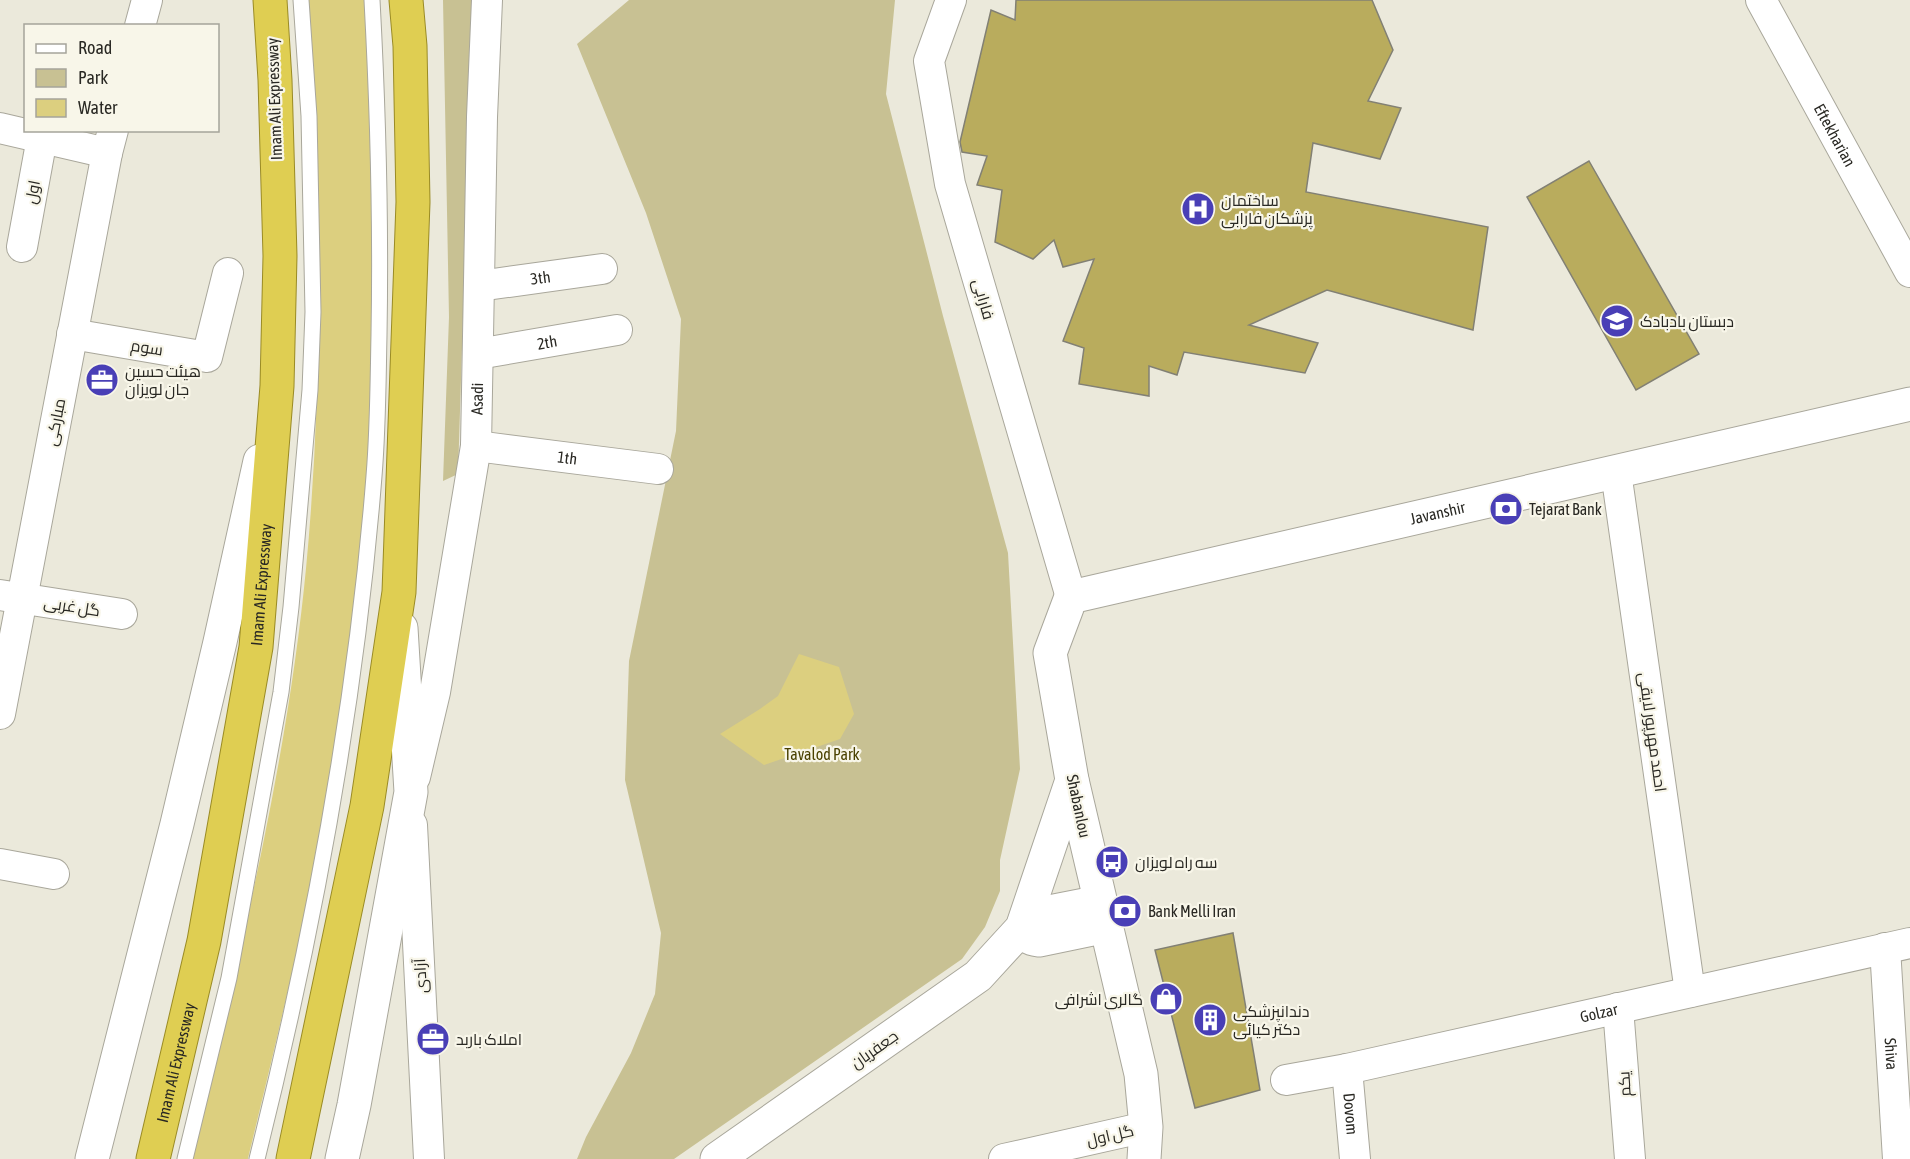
<svg xmlns="http://www.w3.org/2000/svg" width="1910" height="1159" font-family="'Asap Condensed',Cairo,sans-serif">
  <rect width="100%" height="100%" fill="#ebe9db"/>
  <path fill="#c8c193" d="M443,0H473L458,474L443,481L449,317Z
    M629,0H895L886,94L943,316L1008,553L1020,769L1000,860V891L985,927L962,959L674,1159H577L586,1137L631,1053L655,994L661,933L625,780L629,661L676,431L681,319L646,213L577,44Z"/>
  <path fill="#dccf7f" d="M799,654L839,667L854,714L840,739L764,765L720,734L760,709L778,696Z"/>
  <g fill="none" stroke-linecap="round" stroke-linejoin="round">
    <path stroke="#dccf7f" stroke-width="56" d="M219,1159C266,965 315,769 334,570C352,381 349,189 336,0"/>
  </g>
  <path fill="#b9ac5d" stroke="#828074" stroke-width="1.5" d="M1016,0H1372L1393,50L1368,101L1401,108L1380,159L1313,143L1306,192L1488,227L1473,330L1327,290L1249,325L1318,343L1305,373L1184,352L1177,375L1149,366V396L1079,384L1084,348L1063,341L1094,259L1063,267L1054,240L1033,259L995,242L1002,190L977,185L987,156L962,152L960,142L991,10L1015,20Z
    M1589,161L1699,354L1636,390L1527,197Z
    M1233,933L1260,1090L1195,1108L1155,950Z"/>
  <g fill="none" stroke-linecap="round" stroke-linejoin="round">
    <g stroke="#a9a79b" stroke-width="17">
      <path id="service" d="M185,1159L229,978L281,692L291,607L310,390L313,312L309,116L301,0
        M257,1159C313,935 356,706 374,476C378,429 378,382 379,335C381,223 378,111 372,0"/>
    </g>
    <g stroke="#a9a79b" stroke-width="32">
      <g id="minor">
        <path d="M951,0L929,61L950,184L1071,597"/>
        <path id="s1" d="M1761,0L1910,272"/>
        <path d="M140,26L147,0"/>
        <path d="M0,128L107,153"/>
        <path d="M22,247L42,138"/>
        <path id="s2" d="M479,286L602,269"/>
        <path d="M72,334L207,357L228,273"/>
        <path id="s3" d="M478,354L617,330"/>
        <path id="s4" d="M476,446L658,469"/>
        <path d="M1616,472L1690,992"/>
        <path d="M0,595L122,614"/>
        <path d="M0,714L107,153L113,130"/>
        <path id="s5" d="M415,777L435,692L476,446L482,117L487,0"/>
        <path d="M412,825L429,1159"/>
        <path d="M0,864L54,874"/>
        <path id="s6" d="M1885,948L1898,1159"/>
        <path d="M1618,1008L1630,1159"/>
        <path id="s7" d="M1347,1069L1355,1159"/>
        <path id="s8" d="M1286,1080L1347,1069L1910,943"/>
        <path d="M1004,1159L1146,1127"/>
      </g>
    </g>
    <g stroke="#a9a79b" stroke-width="35">
      <g id="secondary">
        <path d="M1090,904L1098,908L1104,915L1100,924L1092,929L1039,940C1029,939 1027,937 1022,928L1026,920L1034,915Z"/>
        <path d="M92,1159L177,824L220,642L260,461"/>
        <path d="M342,1159L354,1105L411,792L401,628"/>
        <path d="M717,1159L978,976L1022,928L1072,780"/>
        <path id="s9" d="M1144,1159L1146,1127L1141,1074L1072,780L1050,653L1071,597L1910,404"/>
      </g>
    </g>
    <g stroke="#9a8b25" stroke-width="35">
      <g id="trunk">
        <path id="s10" d="M153,1159L204,941L256,647L277,386L280,256L275,80L270,0"/>
        <path d="M293,1159L367,806L399,592L413,202L410,46L406,0"/>
      </g>
    </g>
    <use href="#service" stroke="#fff" stroke-width="15"/>
    <use href="#minor" stroke="#fff" stroke-width="30"/>
    <use href="#secondary" stroke="#fff" stroke-width="33"/>
    <use href="#trunk" stroke="#dfce52" stroke-width="33"/>
  </g>
  <defs>
    <g id="hospital-disc" transform="scale(1.725)"><circle r="9.5" fill="#493fb6" stroke="#f8f6e9"/><path d="M-5-5h3v3.5h4V-5h3V5h-3V1.5h-4V5h-3Z" fill="#fff"/></g>
    <g id="school-disc" transform="scale(1.725)"><circle r="9.5" fill="#493fb6" stroke="#f8f6e9"/><path d="M0-5L7-2L0 1L-7-2ZM-4 1L0 2.5L4 1V4Q0 6-4 4Z" fill="#fff"/></g>
    <g id="office-disc" transform="scale(1.725)"><circle r="9.5" fill="#493fb6" stroke="#f8f6e9"/><path d="M-6-3h4V-5.5h4V-3h4V5H-6ZM-1-4.5V-3h2v-1.5ZM-6 0V1H6V0Z" fill="#fff"/></g>
    <g id="bank-disc" transform="scale(1.725)"><circle r="9.5" fill="#493fb6" stroke="#f8f6e9"/><path d="M-6-4H6V4H-6ZM0-2.3a2.3 2.3 0 1 0 0 4.6a2.3 2.3 0 1 0 0-4.6Z" fill="#fff"/></g>
    <g id="bus-disc" transform="scale(1.725)"><circle r="9.5" fill="#493fb6" stroke="#f8f6e9"/><path d="M-5-6H5V4H4V6H2V4H-2V6H-4V4H-5ZM-3.5-4V0h7V-4ZM-3.5 1.2v1.5H-2V1.2ZM2 1.2v1.5H3.5V1.2Z" fill="#fff"/></g>
    <g id="shop-disc" transform="scale(1.725)"><circle r="9.5" fill="#493fb6" stroke="#f8f6e9"/><path d="M-5-2.5h2.3a2.7 3.5 0 0 1 5.4 0H5L5.5 6h-11ZM-1.5-2.5h3a1.5 2.3 0 0 0-3 0Z" fill="#fff"/></g>
    <g id="building-disc" transform="scale(1.725)"><circle r="9.5" fill="#493fb6" stroke="#f8f6e9"/><path d="M-4-6H4V6H1V3H-1V6H-4ZM-2.5-4.3h1.7v1.8h-1.7ZM.8-4.3h1.7v1.8H.8ZM-2.5-1h1.7V.8h-1.7ZM.8-1h1.7V.8H.8Z" fill="#fff"/></g>
  </defs>
  <g fill-rule="evenodd">
    <use href="#hospital-disc" x="1198" y="209"/>
    <use href="#school-disc" x="1617" y="321"/>
    <use href="#office-disc" x="102" y="380"/>
    <use href="#bank-disc" x="1506" y="509"/>
    <use href="#bus-disc" x="1112" y="862"/>
    <use href="#bank-disc" x="1125" y="911"/>
    <use href="#shop-disc" x="1166" y="999"/>
    <use href="#building-disc" x="1210" y="1020"/>
    <use href="#office-disc" x="433" y="1039"/>
  </g>
  <g text-anchor="middle" stroke-width="4.5" stroke-linejoin="round" paint-order="stroke">
    <g font-size="16" fill="#292823" stroke="#f8f6e9">
      <text transform="translate(274 99) rotate(-92)" y="6">Imam Ali Expressway</text>
      <text dy="6" stroke="none"><textPath href="#s1" startOffset="154">Eftekharian</textPath></text>
      <text transform="translate(32 192) rotate(-79)" y="6">اول</text>
      <text dy="6" stroke="none"><textPath href="#s2" startOffset="62">3th</textPath></text>
      <text transform="translate(984 299) rotate(74)" y="6">فارابی</text>
      <text dy="6" stroke="none"><textPath href="#s3" startOffset="70">2th</textPath></text>
      <text transform="translate(147 347) rotate(9)" y="6">سوم</text>
      <text dy="6" stroke="none"><textPath href="#s5" startOffset="384">Asadi</textPath></text>
      <text transform="translate(55 422) rotate(-79)" y="6">مبارکی</text>
      <text dy="6" stroke="none"><textPath href="#s4" startOffset="92">1th</textPath></text>
      <text dy="6" stroke="none"><textPath href="#s9" startOffset="952">Javanshir</textPath></text>
      <text dy="6" stroke="none"><textPath href="#s10" startOffset="585">Imam Ali Expressway</textPath></text>
      <text transform="translate(72 606) rotate(9)" y="6">گل غربی</text>
      <text transform="translate(1653 732) rotate(82)" y="6">احمد مهرپور لایقی</text>
      <text transform="translate(1079 806) rotate(78)" y="6">Shabanlou</text>
      <text transform="translate(420 976) rotate(-93)" y="6">آزادی</text>
      <text dy="6" stroke="none"><textPath href="#s8" startOffset="320">Golzar</textPath></text>
      <text transform="translate(874 1049) rotate(-35)" y="6">جعفریان</text>
      <text dy="6" stroke="none"><textPath href="#s6" startOffset="106">Shiva</textPath></text>
      <text dy="6" stroke="none"><textPath href="#s10" startOffset="99">Imam Ali Expressway</textPath></text>
      <text transform="translate(1624 1084) rotate(-94)" y="6">یکم</text>
      <text dy="6" stroke="none"><textPath href="#s7" startOffset="45">Dovom</textPath></text>
      <text transform="translate(1110 1135) rotate(-13)" y="6">گل اول</text>
    </g>
    <g font-size="16" fill="#292823" stroke="#f8f6e9" text-anchor="start">
      <text x="1221" y="206">ساختمان<tspan x="1221" dy="18">پزشکان فارابی</tspan></text>
      <text x="1640" y="327">دبستان بادبادک</text>
      <text x="125" y="377">هیئت حسین<tspan x="125" dy="18">جان لویزان</tspan></text>
      <text x="1529" y="515">Tejarat Bank</text>
      <text x="1135" y="868">سه راه لویزان</text>
      <text x="1148" y="917">Bank Melli Iran</text>
      <text x="1143" y="1005" text-anchor="end">گالری اشرافی</text>
      <text x="1233" y="1017">دندانپزشکی<tspan x="1233" dy="18">دکتر کیائی</tspan></text>
      <text x="456" y="1045">املاک باربد</text>
    </g>
    <g font-size="16" fill="#4a4100" stroke="#f8f6e9">
      <text x="822" y="760">Tavalod Park</text>
    </g>
  </g>
  <rect x="24" y="24" width="195" height="108" fill="#f8f6e9" stroke="#a5a49a" stroke-width="1.5"/>
  <rect x="36" y="44" width="30" height="9" fill="#ffffff" stroke="#a5a49a" stroke-width="1.5"/>
  <text x="78" y="54" font-size="18" fill="#292823">Road</text>
  <rect x="36" y="69" width="30" height="18" fill="#c8c193" stroke="#a5a49a" stroke-width="1.5"/>
  <text x="78" y="84" font-size="18" fill="#292823">Park</text>
  <rect x="36" y="99" width="30" height="18" fill="#dccf7f" stroke="#a5a49a" stroke-width="1.5"/>
  <text x="78" y="114" font-size="18" fill="#292823">Water</text>
</svg>
